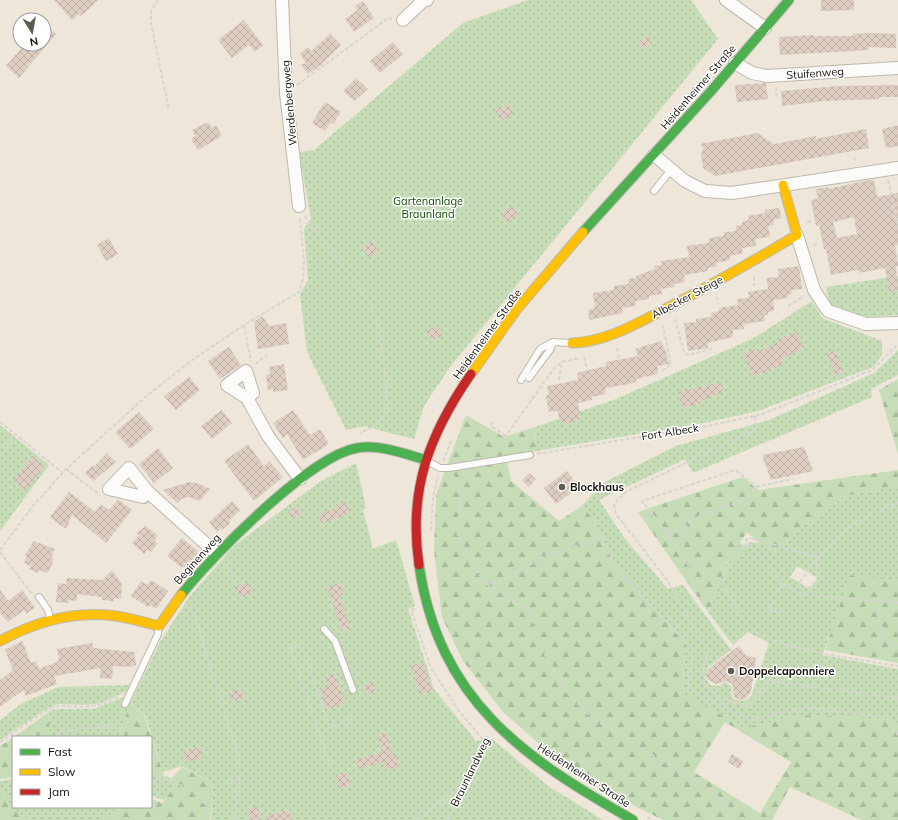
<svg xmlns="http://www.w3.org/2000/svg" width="898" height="820" font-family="Mulish,sans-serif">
  <defs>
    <pattern id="grass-dots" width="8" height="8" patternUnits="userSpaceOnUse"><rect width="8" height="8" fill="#c6ddb7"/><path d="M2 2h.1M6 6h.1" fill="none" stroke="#a9bd9c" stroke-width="1.8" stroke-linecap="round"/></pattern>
    <pattern id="forest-firs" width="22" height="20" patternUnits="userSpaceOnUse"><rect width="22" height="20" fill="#c6ddb7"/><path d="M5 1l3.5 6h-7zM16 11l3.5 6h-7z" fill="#a9bd9c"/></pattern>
    <pattern id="building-cross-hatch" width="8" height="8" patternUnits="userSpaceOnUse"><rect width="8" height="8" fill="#dfcec2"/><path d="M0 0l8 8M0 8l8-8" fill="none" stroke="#beb0a5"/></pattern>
  </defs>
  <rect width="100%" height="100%" fill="#ede6d9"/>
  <path fill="url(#grass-dots)" fill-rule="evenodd" d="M528,0H691L718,39L450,367L424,406L414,439L364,426L346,430L307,352L300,294L308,280L304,229L311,219L299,152L314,150L463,23Z
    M898,276V315L863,317L830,305L826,287Z
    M812,301L822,318L882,341V355L873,367L758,411L704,423L536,451L535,427L616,399L752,339Z
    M898,350V375L871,389L872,397L693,473L685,459L599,500L625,539L668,589L683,585L731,650L708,667L705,677L710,685L720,686L725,682L731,686L732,698L742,701L748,699L752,694L769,643L748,632L733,645L708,612L727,563L739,542L746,547L750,542L759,543L777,553L797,531L845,496L898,486V581L850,576L842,605L822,655L898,669V723L884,719L801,715L744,728L682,693L686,644L627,580L611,557L596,522L582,506L601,484L676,446L769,420L874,373ZM797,566L818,578L810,589L790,577Z
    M0,425L49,465L0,531Z
    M356,463L366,508L363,510L373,549L396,540L415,606L408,609L434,689L476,741L492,739L548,786L603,820H211L213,783L182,766L163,772L145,714L130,704L160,642L190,596L235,545L321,481Z
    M130,685L128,691L101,703L86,705L58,704L45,710L0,740V720L21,704L58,687Z
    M124,697L130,704L119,733L121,737H49L50,711L57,709H93Z
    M151,774L176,782L164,800L151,796Z
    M13,779V807H119L108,816L98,820H28L10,806L0,786V781Z"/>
  <path fill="url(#forest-firs)" fill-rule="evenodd" d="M898,379V454L879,390Z
    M466,415L504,437L535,427L536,451L506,456L511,481L559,521L582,506L596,522L611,557L627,580L686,644L682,693L744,728L801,715L884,719L898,723V820H862L790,787L772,820H663L615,796L555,758L503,712L463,661L442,617L434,551L436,495ZM725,722L791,762L760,813L694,772Z
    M898,470V486L845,496L797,531L777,553L759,543L747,532L727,562L708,612L638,512L743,477L758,490Z
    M850,575L898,581V663L825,650Z
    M130,704L144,714L164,776L172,778L182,767L213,783L210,820H98L108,816L119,807H151V799L163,803L176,782L151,774V737H121L119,733Z
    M50,711L49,737H14Z
    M13,738V777L0,779V746Z
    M0,786L10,806L28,820H0Z"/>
  <path fill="url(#building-cross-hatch)" fill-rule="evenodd" d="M54,0H98L81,16L79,14L72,20Z
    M821,0H854V10L821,11Z
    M363,1L374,18L354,32L345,19L358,10L355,6Z
    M244,20L263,45L255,52L249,45L232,58L218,40Z
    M44,23L56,34L19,78L6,66L25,44H44Z
    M872,33L896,34V48L869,47V50L780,55L779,37L812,35L813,36H853V34Z
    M330,34L341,45L322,64L308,74L301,65L306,63L300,54L308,47L311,51Z
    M648,36L652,44L642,50L638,42Z
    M393,42L403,54L380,73L370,61Z
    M356,78L368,89L354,101L343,91Z
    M766,83L768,99L737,102L735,85Z
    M898,85V97H879V99L825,101L782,106L781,91L837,86Z
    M325,102L341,112L333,124L331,122L325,131L312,123Z
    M508,103L514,114L501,121L495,110Z
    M208,122L212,128L216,125L222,136L198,150L191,139L195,136L192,130Z
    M898,125V146L886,148L882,129Z
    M866,129L869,148L715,176L703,168L701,153L704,148L700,144L757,133L774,144L816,136V139Z
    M874,179L877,197L898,193V245L895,246L898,263V266H896L898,291L889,292L885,268L859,273L858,270L831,275L826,249H824L819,225L816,226L811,200L818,199L816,189L828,187V189ZM854,217L857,234L837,238L833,222Z
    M512,205L518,215L507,222L500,213Z
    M779,208L782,218L773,220L774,225L768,226L770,237L755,239L756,246L742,248L743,253L730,256V260L716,263L717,266L708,268V271L684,275L685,282L674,284V287L661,289L662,294L649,296V299L635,301L636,306L622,308L623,313L589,320L588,310L595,308L593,293L614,290V286L629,284L628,279L636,278V276L655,269L654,266L662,265L661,261L689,257L687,246L709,243V238L724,236V232L736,231V226L742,225V222L749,220L748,216L765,213V210Z
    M109,238L118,254L106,261L97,245Z
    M372,241L379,252L369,258L362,247Z
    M799,266L802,289L791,290L792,294L788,295V298L773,300L774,311L768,312V315H764L765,321L743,324L744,329L733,330V337L708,343V348L688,351L684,323L696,322V319L711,317V313L719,311V308L738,305L737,299L749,298L748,292L768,289L767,278L779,277L778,269Z
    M262,316L269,326L286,323L289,344L258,349L254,322Z
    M437,325L443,335L432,341L426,332Z
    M796,331L804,348L781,359L783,364L754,377L753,374L752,375L743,353L755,349L756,352L779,342L778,340Z
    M661,341L666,352L669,364L657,366L658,374L636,379V382L629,384L605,388L606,394L592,397V400L578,403L581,419L562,425L557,411L549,412L546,396L549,395L547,386L578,380L577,373L606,366V362L638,356L635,349Z
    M229,347L241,365L220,379L208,361Z
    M835,350L843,373L835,375L827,353Z
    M284,364L288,390L273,392V389L268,390L266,375L270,374L269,367Z
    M189,377L200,390L176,410L164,396Z
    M721,382L723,392L701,401L700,404L682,408L678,392Z
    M222,410L232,423L212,439L201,426Z
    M293,410L310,435L320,429L329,444L303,460L287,434L283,438L273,423Z
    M139,412L154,429L130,449L115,432Z
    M248,444L264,466L269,461L283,477L254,501L224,461Z
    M804,447L813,471L771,480L762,455Z
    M158,448L173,468L154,483L139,464Z
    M107,453L116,462L93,481L85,473L92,466L94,467Z
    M32,456L45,466L25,490L13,481Z
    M567,471L579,487L556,504L544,488Z
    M529,473L536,479L529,487L522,481Z
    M189,482L200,484L210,489L200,501L189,497L181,499L177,503L163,490Z
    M69,492L95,512L101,504L109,510L118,499L132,510L106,543L72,515L66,529L50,517Z
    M232,501L240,510L229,521L230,523L222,530L221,528L217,532L209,522Z
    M345,501L350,513L322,524L318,515L337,508L336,505Z
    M295,506L301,514L294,520L288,512Z
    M146,526L158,536L154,541L158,543L151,552L147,550L144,554L132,543L139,535L136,533Z
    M182,538L199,552L185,567L183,566L182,568L167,556Z
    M34,541L55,549L51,558L54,559L48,573L39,570L38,573L29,569L31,566L24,563L27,556L25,555Z
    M112,570L122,584L121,599L114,598L113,601L102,600V597L77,594V601L69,600L68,603L56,602L58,583L66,584L67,578L102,580Z
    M151,580L168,591L156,609L150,605L148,607L131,596L141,581L147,585Z
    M248,582L252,594L239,598L235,587Z
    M340,583L344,595L339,596L349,624V628L342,631L327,587Z
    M0,590L8,601L22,590L35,607L26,614L24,610L8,622L0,613Z
    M22,641L31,663L36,661L39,669L59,661L57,649L92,643L93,648L134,652L136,665L130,667L113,666L112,679L100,678L101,668L54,676L57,684L26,696L23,690L0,707V680L13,670L5,650Z
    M739,646L746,655L756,658L751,691L748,696L742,700L734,697L732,683H728L727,681L716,684L707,679L706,674L709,668Z
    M423,662L433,691L420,695L411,666Z
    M335,674L345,703L327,710L320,688L327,686L324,677Z
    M373,682L376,691L367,695L363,686Z
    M242,689L244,698L232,701L229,692Z
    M386,732L392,756L396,755L398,767L386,770L384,762L359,769L356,760L382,752L377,735Z
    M200,747L203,758L186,762L183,752Z
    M732,754L743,761L739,769L728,762Z
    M347,773L350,786L338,788L336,775Z
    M257,806L261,820H250L247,809Z
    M290,810L292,820H265V816Z"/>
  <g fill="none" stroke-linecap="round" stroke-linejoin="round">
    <g stroke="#bdb8ae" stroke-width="8">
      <path id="lane" d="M654,191L671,170
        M529,378L550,350L553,342
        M521,380L540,349L553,342L570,343
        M427,461L440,468H449L530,455
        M39,597L48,610L50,619
        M324,629L335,641L353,690
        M125,704L158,634V627"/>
    </g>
    <g stroke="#bdb8ae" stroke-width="14">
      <path id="street" d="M282,0L286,93L299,206
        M726,0L765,28
        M403,20L423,1L427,0
        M735,63L752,73L767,76L898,68
        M654,155L685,181L705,191L732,193L898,168
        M797,235L814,290L828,311L866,324L898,323
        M247,398L253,393L246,371L227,385L247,398L268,436L300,479
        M147,491L143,497L109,489L129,468L147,491L216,553"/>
    </g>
    <g stroke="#bdb8ae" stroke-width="11">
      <path id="fast" d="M583,232L712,90L789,0
        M419,565C439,700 522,757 633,820
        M181,595C212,556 310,456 357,448C380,444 405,454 426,460"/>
    </g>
    <g stroke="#bdb8ae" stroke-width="11">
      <path id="slow" d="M572,343C605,342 634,325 663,310C709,287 753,261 797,235L783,185
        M471,374L517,309L583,232
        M0,641C33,623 70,612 107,615C125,616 142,622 159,626L181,595"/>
    </g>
    <g stroke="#bdb8ae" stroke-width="11">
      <path id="jam" d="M419,565C408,490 429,435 471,374"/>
    </g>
    <path stroke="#d7d5d0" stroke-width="2" stroke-dasharray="4 2" stroke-linecap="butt" d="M158,0L151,11V23L169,110
      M297,85L387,19H392
      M776,87L777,98
      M854,157L856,162
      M888,180L898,226
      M305,216C326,246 351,273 370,304C381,322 391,396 384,415C381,423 368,429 360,433
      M807,222L812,221
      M813,245L818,244
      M754,277V286
      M717,297L718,304
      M788,306L804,296
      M675,319L684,352L688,355L715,348
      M244,325L251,361
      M617,348L619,359
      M584,357L587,369
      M255,364L268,354
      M662,371L671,365L663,326
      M559,380L562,362
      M755,416L756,428L746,434L626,492L614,504L616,514L667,580L708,651L700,680L722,699L746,706L770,681L898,698
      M0,422L63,473
      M492,422L491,426L506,436
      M507,450L505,437L555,367L562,362L580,358
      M537,454L706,426L760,415L872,370L898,344
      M0,458L15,434
      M443,461L452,439
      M66,469L100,495
      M453,476L463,491L457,533L473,565L485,583L530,611L542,649L565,690L589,715L637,747L689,775L726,803L736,820
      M595,524L611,557L627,580L693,648L688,689L750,720L807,707L886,717L898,735
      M431,531L433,498L438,476
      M668,535L683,529L690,521L706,513L740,502L759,486L793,479
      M747,543L730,564L722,583C728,593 742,620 750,627C774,650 864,660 898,666
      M0,550L33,506L66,469L150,393L191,361L244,325L299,292L303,279L304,262L300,217
      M0,552L32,594
      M817,557L750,538L746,540L783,584L797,593L816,596L898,603
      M225,563L230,569L235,584
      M800,582C827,543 852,518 898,503
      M486,583L498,582L547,555L602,538
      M783,584L773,597L769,610L781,612L791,606
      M808,589L817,579V558
      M880,601L879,618L883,640L898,645
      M190,606L193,610L238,755L240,776L230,783
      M716,606L668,535L642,501L735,470L758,487
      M415,609L411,610L431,668L459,711L484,741
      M61,737L59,732L82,728L116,725
      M113,737L122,712
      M0,742L44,712L58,706L85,707L102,704L119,697
      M330,764L290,648L301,644L329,725C340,728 348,724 352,714
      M151,775L176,783L201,795L207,812L202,820
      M548,786L562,820
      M647,817L653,820
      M234,820L240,776
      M417,820L462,785
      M448,820L468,771L487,736"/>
    <use href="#lane" stroke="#fcfbf9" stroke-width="6"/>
    <use href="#street" stroke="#fcfbf9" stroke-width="12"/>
    <use href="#fast" stroke="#4caf50" stroke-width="9"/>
    <use href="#slow" stroke="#ffc107" stroke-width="9"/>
    <use href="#jam" stroke="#c62828" stroke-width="9"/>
  </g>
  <g fill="#605b51" stroke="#fff" stroke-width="1.5">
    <circle cx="562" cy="487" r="4"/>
    <circle cx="731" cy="671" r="4"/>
  </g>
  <g text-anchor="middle" stroke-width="3" stroke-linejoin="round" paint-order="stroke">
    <g font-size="11" fill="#141008" stroke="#fff">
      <text transform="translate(815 73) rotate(-4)" y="4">Stuifenweg</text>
      <text transform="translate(698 87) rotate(-49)" y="4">Heidenheimer Straße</text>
      <text transform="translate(289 103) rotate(-95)" y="4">Werdenbergweg</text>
      <text transform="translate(687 297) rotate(-28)" y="4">Albecker Steige</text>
      <text transform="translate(487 334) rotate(-54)" y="4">Heidenheimer Straße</text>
      <text transform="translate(670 432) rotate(-9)" y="4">Fort Albeck</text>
      <text transform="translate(197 559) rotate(-48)" y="4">Beginenweg</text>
      <text transform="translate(470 772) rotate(-64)" y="4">Braunlandweg</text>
      <text transform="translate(584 775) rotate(33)" y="4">Heidenheimer Straße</text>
    </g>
    <g font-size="11" fill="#0f4b00" stroke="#fff">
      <text x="428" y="205">Gartenanlage<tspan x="428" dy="13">Braunland</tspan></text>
    </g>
    <g font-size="11" font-weight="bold" fill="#141008" stroke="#fff" text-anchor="start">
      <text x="570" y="491">Blockhaus</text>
      <text x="739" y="675">Doppelcaponniere</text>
    </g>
  </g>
  <rect x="12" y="736" width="140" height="72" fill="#ffffff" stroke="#a19f9c"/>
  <rect x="20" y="749" width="20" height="6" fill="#4caf50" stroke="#a19f9c"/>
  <text x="48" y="756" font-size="12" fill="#141008">Fast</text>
  <rect x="20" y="769" width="20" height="6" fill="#ffc107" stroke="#a19f9c"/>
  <text x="48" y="776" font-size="12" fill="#141008">Slow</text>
  <rect x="20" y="789" width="20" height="6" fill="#c62828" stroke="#a19f9c"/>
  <text x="48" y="796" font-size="12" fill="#141008">Jam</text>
  <g transform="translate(32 32) rotate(169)"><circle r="19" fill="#ffffff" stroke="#a19f9c"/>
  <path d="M0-3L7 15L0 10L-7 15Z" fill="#605b51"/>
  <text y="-6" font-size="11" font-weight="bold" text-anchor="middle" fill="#141008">N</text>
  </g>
</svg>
